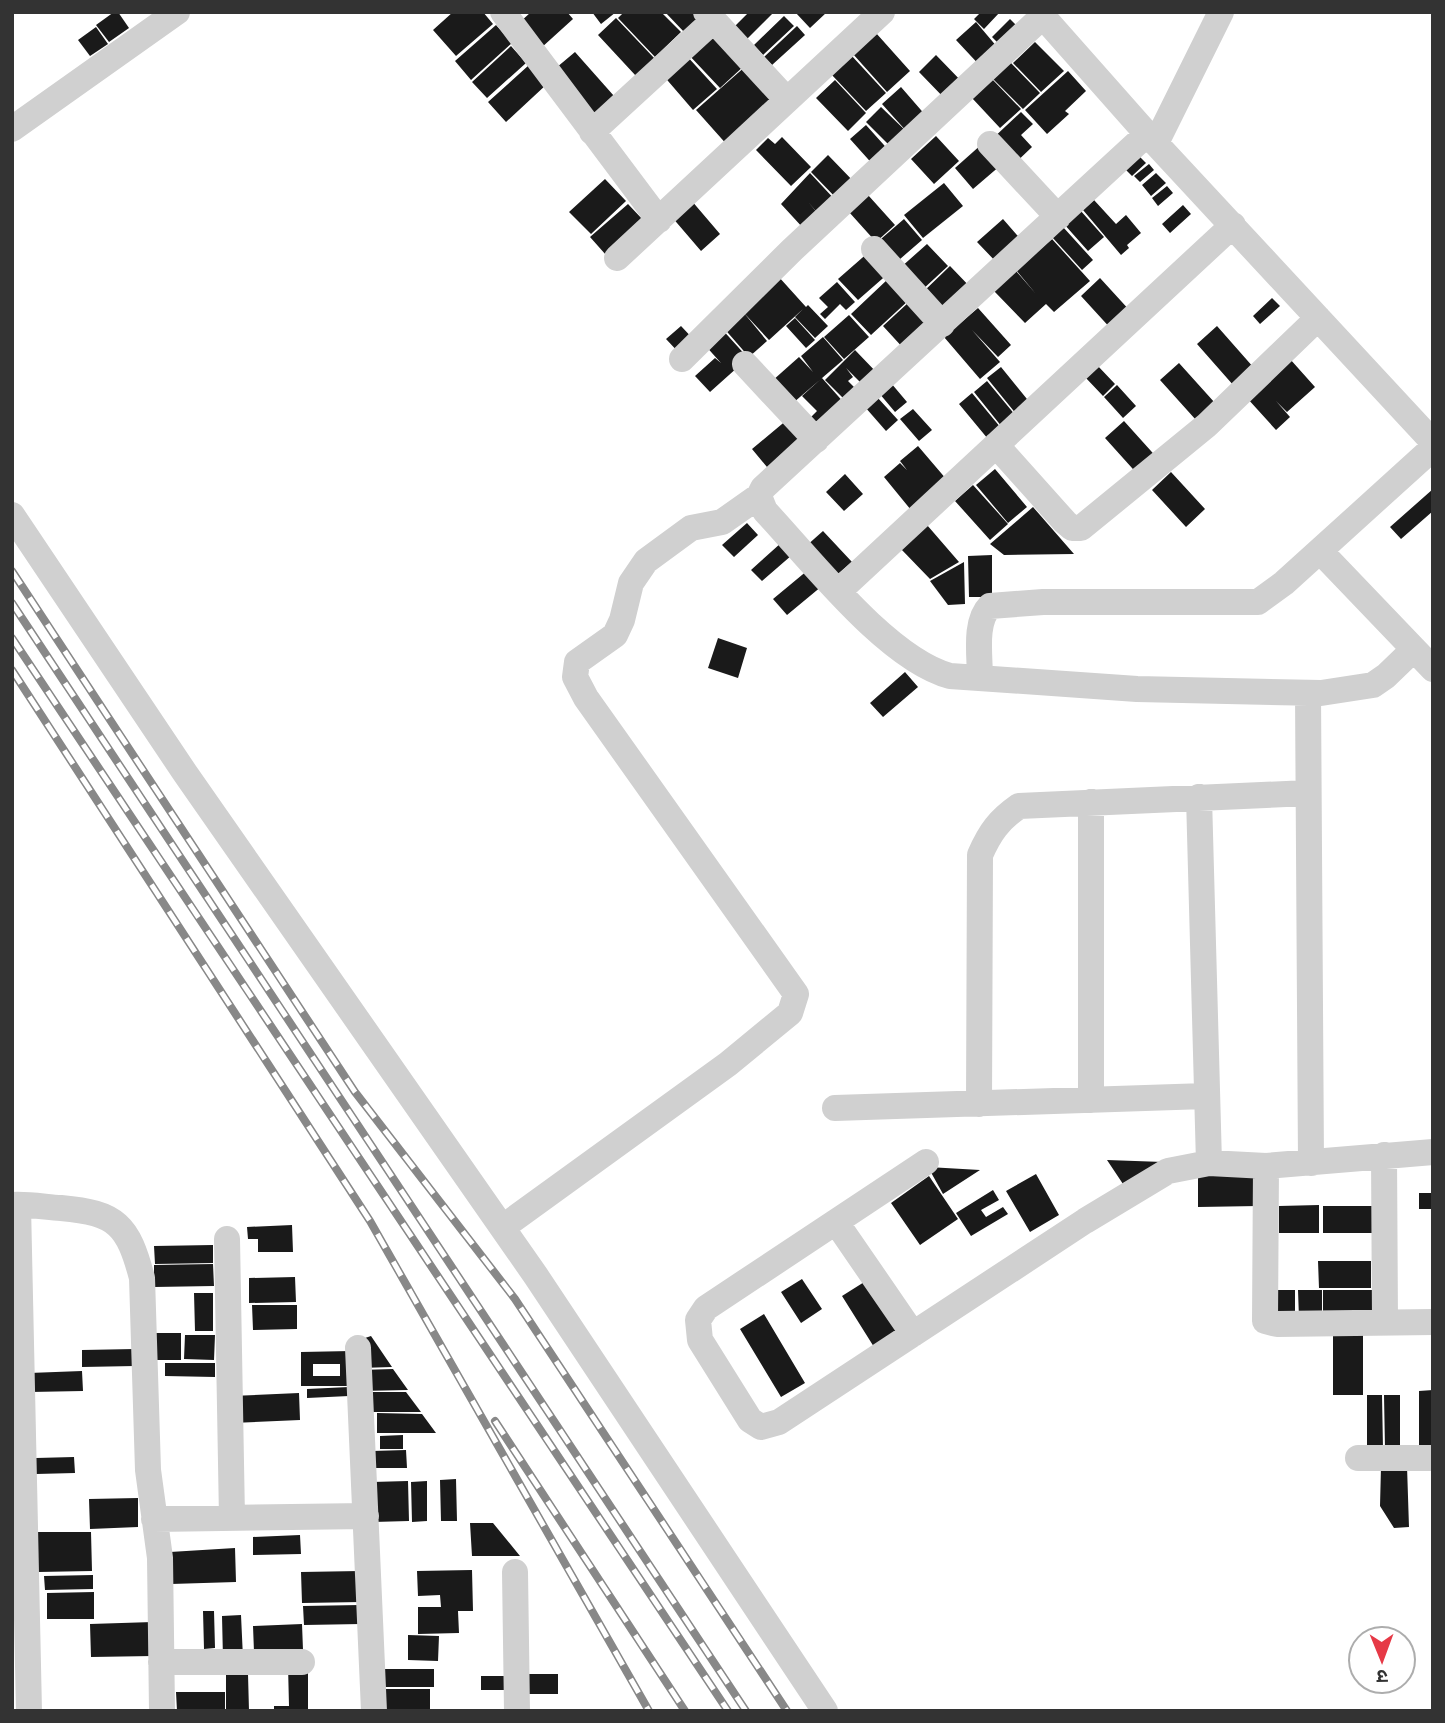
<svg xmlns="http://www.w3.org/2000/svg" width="1445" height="1723" font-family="Barlow,'Noto Sans Devanagari',sans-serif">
  <rect width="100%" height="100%" fill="#fff"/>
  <path fill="#1a1a1a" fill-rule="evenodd" d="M114,12H118L129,28L109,42L96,25Z
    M453,12H483L493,24L456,56L433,30Z
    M531,12H567L573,19L541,48L519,23Z
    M592,12H616L601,24Z
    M624,12H661L681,32L655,57L618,18Z
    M665,12H697L702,17L685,33Z
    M749,12H774L747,39L734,27Z
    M795,12H827L810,28Z
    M981,12H1000L984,29L974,19Z
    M784,16L794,26L763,55L754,45Z
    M616,18L655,59L636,76L598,35Z
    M1010,19L1023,32L1005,50L992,37Z
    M976,22L998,48L984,70L956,40Z
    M496,25L512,43L471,80L455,61Z
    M797,26L805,35L772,65L764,57Z
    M96,27L108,44L90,56L78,40Z
    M713,29L745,65L720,88L687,53Z
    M876,33L910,71L887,92L853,54Z
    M1035,42L1064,71L1041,92L1013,63Z
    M511,46L526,63L487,98L472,82Z
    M575,52L614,96L589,118L550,73Z
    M685,54L717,89L693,110L662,74Z
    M851,55L886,93L866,111L831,74Z
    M936,55L966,86L949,103L919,72Z
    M1010,62L1040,93L1023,109L993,79Z
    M529,65L547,84L506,122L488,102Z
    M747,65L780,103L729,147L696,110Z
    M1068,71L1086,91L1065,111L1069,114L1047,134L1025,110Z
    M992,79L1021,109L1000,128L972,98Z
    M835,80L866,113L848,131L816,98Z
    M901,87L927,117L908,133L882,104Z
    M881,107L909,134L893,149L866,122Z
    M1021,112L1033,124L1021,135L1032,147L1013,165L990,141Z
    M866,125L892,154L876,168L850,139Z
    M936,136L959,161L934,184L911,159Z
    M782,137L811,167L791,186L756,150L768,138L775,144Z
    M982,144L1001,165L973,189L955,168Z
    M828,155L857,185L839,201L811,172Z
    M1138,155L1146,163L1132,176L1124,168Z
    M1149,164L1154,170L1140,182L1134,176Z
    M810,173L838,203L822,218L808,202L819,215L804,229L781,204Z
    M1156,173L1166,183L1151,196L1142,185Z
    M605,179L626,201L591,234L569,212Z
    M944,183L963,206L923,238L904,215Z
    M1167,186L1173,193L1158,206L1152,198Z
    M868,195L895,225L876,242L849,212Z
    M691,200L720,234L701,251L671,216Z
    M1094,200L1116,224L1126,215L1141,233L1127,245L1129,248L1121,255L1083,210Z
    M628,204L644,221L606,255L590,237Z
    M1183,205L1191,214L1170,233L1162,224Z
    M1080,210L1104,237L1088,251L1064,224Z
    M904,219L922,240L892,266L874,245Z
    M1003,219L1024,243L999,265L977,242Z
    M1063,227L1093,260L1082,270L1052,237Z
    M1052,239L1090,281L1054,312L1046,304L1025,323L994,291L1016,271L1036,294L1016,270Z
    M927,244L948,266L921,291L900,268Z
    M870,251L890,272L858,300L838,279Z
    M950,266L974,291L945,318L922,293Z
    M778,276L806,307L808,305L828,326L815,338L795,317L803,309L769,340L744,313L767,341L749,357L722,326Z
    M1100,278L1132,313L1113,331L1081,296Z
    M888,279L909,300L871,335L851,314Z
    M837,282L855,302L846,310L840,304L825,319L820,314L828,307L819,298Z
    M1272,298L1280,306L1260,324L1253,316Z
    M909,302L931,326L905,350L883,326Z
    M978,308L1011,345L998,357L972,330L1000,362L980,379L944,337Z
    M849,315L869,337L844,359L824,337Z
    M795,318L815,340L806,348L786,326Z
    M681,326L697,343L682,356L666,339Z
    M1217,326L1254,368L1234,386L1197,344Z
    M720,327L748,358L710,392L695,376L715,358L721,363L703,343Z
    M823,337L843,360L793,403L772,381L799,357L813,372L801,356Z
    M855,350L879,375L866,388L846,368L853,377L848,381L860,393L849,404L825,380Z
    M1290,359L1315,387L1287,412L1276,401L1290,417L1276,430L1247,398Z
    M1179,363L1215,403L1196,420L1160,380Z
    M1097,365L1115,384L1103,396L1085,377Z
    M1001,367L1031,404L1017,415L987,378Z
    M822,378L846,405L821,428L811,417L817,411L802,396Z
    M987,381L1016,416L1002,427L974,392Z
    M891,383L907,402L895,412L879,393Z
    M1117,385L1136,406L1123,418L1104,397Z
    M972,393L1001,428L988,439L959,404Z
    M877,397L898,420L886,431L865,407Z
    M913,409L932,430L919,441L900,419Z
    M788,419L808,443L772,473L752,449Z
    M1124,421L1160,461L1141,478L1105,438Z
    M918,446L947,480L911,510L884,477L900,463L907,470L900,461Z
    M995,469L1027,507L1008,523L976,485Z
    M1171,472L1205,509L1186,527L1152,490Z
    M845,474L863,494L844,511L826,492Z
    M973,485L1008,524L990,540L955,501Z
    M1433,489V511L1401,539L1390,527Z
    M1033,507L1074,554L1004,555L990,544Z
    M747,523L758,535L734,557L722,545Z
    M927,525L959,562L930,579L901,549Z
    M823,531L852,562L833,578L805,547Z
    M781,543L792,555L762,581L751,570Z
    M992,555V597H969L968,556Z
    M964,562L965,604L948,605L930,581Z
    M808,570L822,586L787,615L773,599Z
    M718,638L747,648L738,678L708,668Z
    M905,672L918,687L883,717L870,703Z
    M1107,1160L1163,1162L1127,1190Z
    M928,1167L980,1170L943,1194Z
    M1036,1174L1059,1215L1030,1232L1006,1191Z
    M1198,1175H1258V1206L1198,1207Z
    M929,1176L958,1219L920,1245L891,1203Z
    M993,1190L999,1200L981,1210L986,1217L1003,1207L1008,1214L971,1236L956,1213Z
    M1419,1193H1433V1209H1419Z
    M1319,1205V1233H1279V1206Z
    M1323,1206H1378V1233H1323Z
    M292,1225L293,1252H258V1239H248L247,1227Z
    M213,1245V1263L155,1264L154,1246Z
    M1318,1261H1371V1288H1319Z
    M213,1264L214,1286L154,1287V1265Z
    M295,1277L296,1302L249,1303V1278Z
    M802,1279L822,1309L801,1323L781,1292Z
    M869,1279L901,1330L874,1347L842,1296Z
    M1270,1290H1295V1320H1271Z
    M1298,1290H1322V1319H1299Z
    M1323,1290H1376V1318H1323Z
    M194,1293H213V1331H195Z
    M252,1305H297V1329L253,1330Z
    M764,1314L805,1383L781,1397L740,1329Z
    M1363,1330V1395H1333V1331Z
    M153,1333H181V1360H153Z
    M185,1335H215L214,1360L184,1359Z
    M371,1336L392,1367L360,1368L359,1340Z
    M135,1349V1366L82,1367V1350Z
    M351,1351V1386H301V1352ZM313,1364H340V1376H313Z
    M165,1363H215V1377L165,1376Z
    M393,1369L408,1390L360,1391V1370Z
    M82,1371L83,1391L30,1392L29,1373Z
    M349,1387V1396L307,1398V1389Z
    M1433,1390V1449H1419V1391Z
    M360,1392H406L421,1412H361Z
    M299,1393L300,1420L232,1423L231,1396Z
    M1367,1395H1382L1383,1449H1367Z
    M1384,1395H1400V1449H1385Z
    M377,1413L422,1414L436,1433H377Z
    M403,1435V1449H380V1436Z
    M406,1450L407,1468H372V1451Z
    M74,1457L75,1473L36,1474V1458Z
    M1407,1466L1409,1527L1394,1528L1380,1506L1381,1467Z
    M456,1479L457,1521H441L440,1480Z
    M408,1481L409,1521L373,1522L372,1482Z
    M427,1481V1521L412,1522L411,1482Z
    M138,1498V1527L90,1529L89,1499Z
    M470,1523H493L520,1556H472Z
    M37,1532H91L92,1571L38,1572Z
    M300,1535L301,1554L253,1555V1537Z
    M235,1548L236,1582L171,1584L170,1552Z
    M472,1570L473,1611H458L459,1633L418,1634V1607H441L440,1595L418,1596L417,1571Z
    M360,1571L361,1602L302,1603L301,1572Z
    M93,1575V1589L45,1590L44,1576Z
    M94,1592V1619H47V1593Z
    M360,1605L361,1624L304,1625L303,1606Z
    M203,1611H214L215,1648L204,1649Z
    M241,1615L243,1658L223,1659L222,1616Z
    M153,1622V1656L91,1657L90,1624Z
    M302,1624L303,1650L254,1652L253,1626Z
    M408,1635L439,1636L438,1661L408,1660Z
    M288,1665H308V1711H274V1706H289Z
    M385,1669H434V1687H384Z
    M226,1674H248L249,1711H226Z
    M528,1674H558V1694H528Z
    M481,1676H511V1690H481Z
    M382,1689H430V1711H382Z
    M176,1692H225V1711H177Z"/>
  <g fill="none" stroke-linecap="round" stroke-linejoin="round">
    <path stroke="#d0d0d0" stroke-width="26" d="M503,12L659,220
      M706,12L787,100
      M1039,12L1147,134L1433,442
      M12,129L177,12
      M592,132L714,20
      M1156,143L1221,12
      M990,144L1058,217
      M874,249L942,324
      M617,258L882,12
      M682,359L792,250L1043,16
      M745,364L816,440
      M996,445L1065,522L1072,528H1081L1207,425L1318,318
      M759,496L765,511C811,560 887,659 950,676L1137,689L1321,693L1373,685L1386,676L1414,649
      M12,515L185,773L536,1276L825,1711
      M1320,551L1433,669
      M839,591L1233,225
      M980,678C980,656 974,622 990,606L1043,602H1258L1284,583L1433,448
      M1308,693L1311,1163
      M1199,797L1209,1163
      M1091,802V1100
      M979,1104L980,855C990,832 999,820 1019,806L1308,793
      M835,1108L1206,1096
      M1384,1155L1385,1322
      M926,1162L706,1308L698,1320L700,1340L750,1420L761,1427L779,1422L1085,1221L1168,1171L1209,1163L1266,1166L1433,1152
      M1266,1166L1265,1321L1277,1324L1433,1322
      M12,1205C28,1204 45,1207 61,1208C117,1213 128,1225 142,1278L148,1470L160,1558L162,1711
      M18,1205L29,1711
      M836,1222L913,1334
      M503,1227L728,1064L790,1013L796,994L586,698L575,677L577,662L615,635L622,620L631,583L646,561L691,528L722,522L759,496L763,488L1147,134
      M227,1239L232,1518
      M358,1348L374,1711
      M1358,1458H1433
      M154,1519L366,1516
      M515,1572L517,1711
      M161,1662H302"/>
    <g stroke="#888" stroke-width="8">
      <path id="rail" d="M12,571L355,1092L515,1299L787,1711
        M12,603L746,1711
        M12,638L728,1711
        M12,670L370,1221L649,1711
        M495,1421L685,1711"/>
    </g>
    <use href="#rail" stroke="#fff" stroke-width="5" stroke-dasharray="16" stroke-linecap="butt"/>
  </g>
  <rect width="1445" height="1723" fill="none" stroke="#333333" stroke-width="28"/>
  <g transform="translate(1382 1660) rotate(179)"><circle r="33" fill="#ffffff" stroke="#adadad" stroke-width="2"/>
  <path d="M0-5L12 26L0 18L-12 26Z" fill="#e63946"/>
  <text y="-10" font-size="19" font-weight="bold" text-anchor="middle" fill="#333333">उ</text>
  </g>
</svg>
